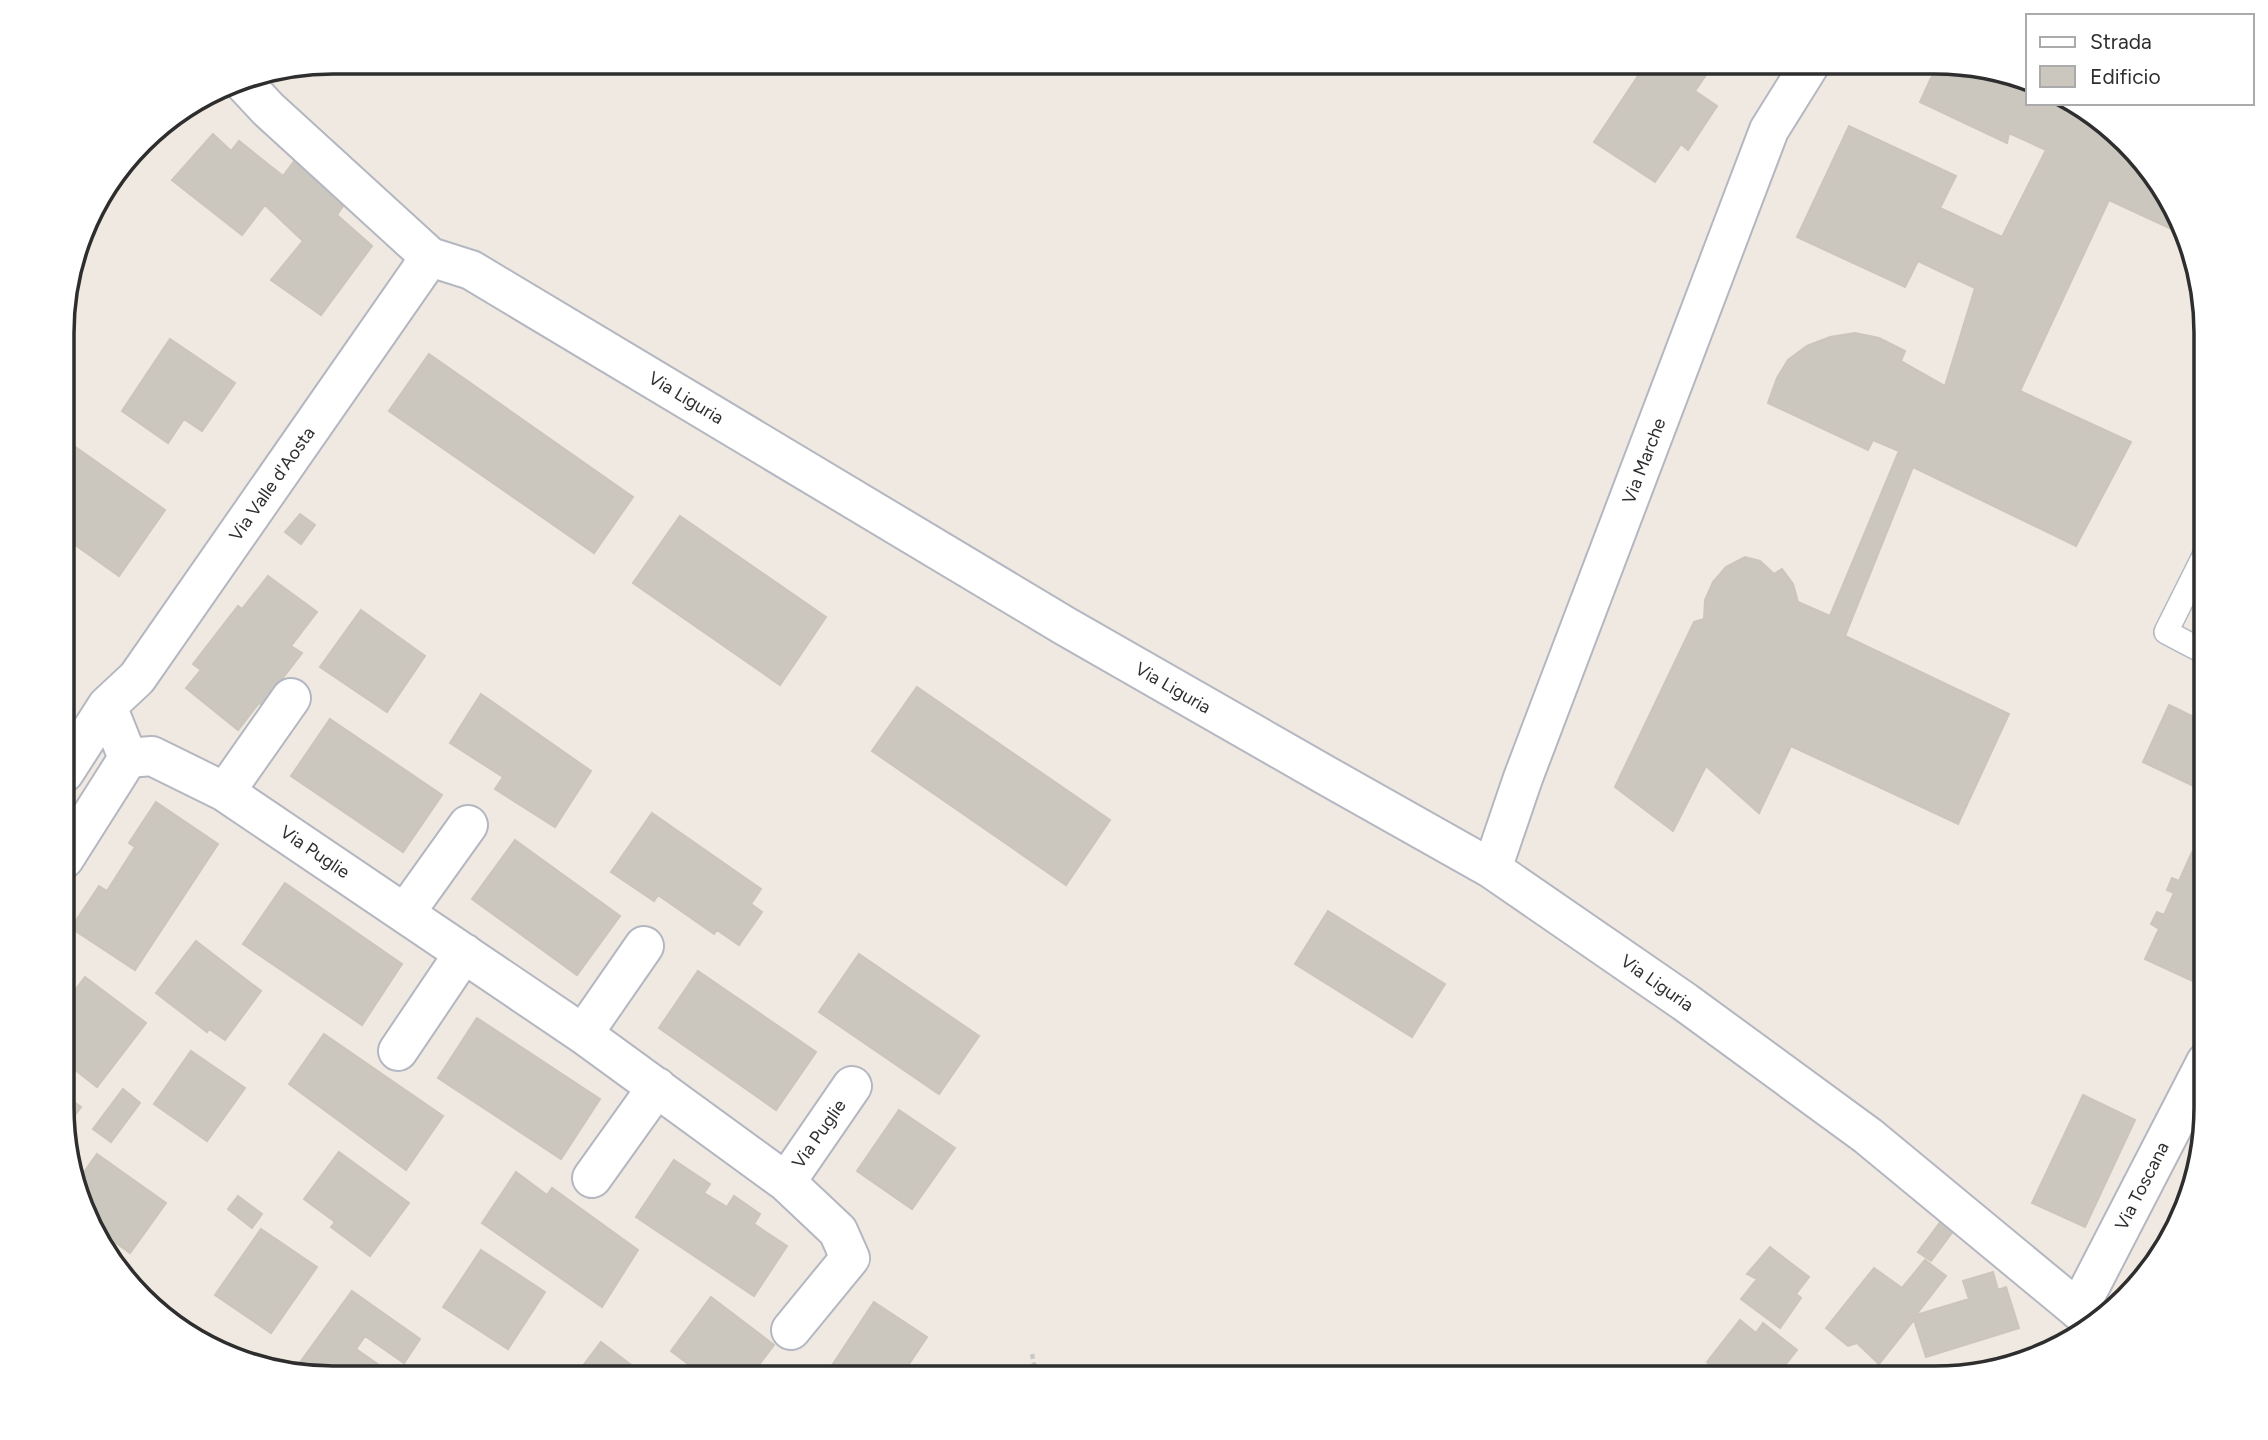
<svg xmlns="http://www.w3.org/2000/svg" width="2268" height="1440" font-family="Figtree,sans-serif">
  <rect width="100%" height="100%" fill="#efe9e1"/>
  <path fill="#cbc7bf" stroke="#cbc5ba" stroke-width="2" d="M1648,61H1708L1713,65L1695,91L1717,106L1688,150L1681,144L1655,182L1594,142Z
    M1943,62L2023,76L2028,78V103H2079L2086,107L2171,197L2182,234L2109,200L2020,391L2131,442L2076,546L1913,467L1845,636L2009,714L1958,824L1791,746L1759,813L1706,766L1673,831L1615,787L1694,622L1704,619L1705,600L1713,582L1726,567L1745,557L1760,561L1774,574L1782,569L1793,584L1798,602L1830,616L1899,451L1873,440L1868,450L1768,403L1777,378L1788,360L1807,346L1830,337L1855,333L1879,338L1905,351L1901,361L1945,386L1975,288L1918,261L1905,287L1797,237L1849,126L1956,176L1940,208L2002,237L2046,150L2009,133L2007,143L1920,102L1931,78Z
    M213,134L231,151L239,141L283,176L295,160L347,200L337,215L372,246L321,315L271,280L303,241L265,205L242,235L172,180Z
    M170,339L235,383L202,431L184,419L168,443L122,411Z
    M429,354L633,497L594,553L389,411Z
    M64,439L165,510L119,576L64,537Z
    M300,514L315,525L301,544L285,532Z
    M680,516L826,617L780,685L633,583Z
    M268,576L317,612L291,646L302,653L262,705L259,703L238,730L186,688L201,670L193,664L238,606L242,609Z
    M361,610L425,656L387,712L320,667Z
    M917,687L1110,820L1066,885L872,751Z
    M481,694L591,771L555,827L495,789L503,777L450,743Z
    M2169,705L2206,723V792L2143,762Z
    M330,719L442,795L403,852L291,776Z
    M156,802L218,844L135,970L71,928L99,886L107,891L135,847L129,843Z
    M652,813L761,889L751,904L762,912L739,945L717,930L714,934L658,895L654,901L611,872Z
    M515,840L620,916L577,975L472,899Z
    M2192,852L2206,859V975L2201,985L2145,959L2159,929L2151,924L2157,912L2164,915L2174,893L2167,890L2172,878L2179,881Z
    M285,883L402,964L362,1025L243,944Z
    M1328,911L1445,984L1412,1037L1295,964Z
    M196,941L261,991L225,1040L209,1029L207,1032L156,993Z
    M859,954L979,1036L939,1094L819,1012Z
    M698,971L816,1052L776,1110L659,1028Z
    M85,977L146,1023L97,1087L64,1061V1005Z
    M477,1018L600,1099L561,1159L438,1078Z
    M324,1034L443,1116L406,1170L289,1084Z
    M191,1051L245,1088L207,1141L154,1104Z
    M123,1089L140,1103L111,1142L93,1129Z
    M64,1095L81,1107L67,1126L73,1130L64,1144Z
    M2083,1095L2135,1120L2085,1227L2032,1203Z
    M899,1110L955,1148L912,1209L857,1171Z
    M339,1152L409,1203L370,1256L331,1227L335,1222L304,1199Z
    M97,1154L166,1203L130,1253L91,1225L77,1182Z
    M674,1160L710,1184L704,1193L727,1207L734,1196L760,1214L754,1224L787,1246L754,1296L636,1217Z
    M516,1172L547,1195L552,1188L638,1250L602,1307L482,1223Z
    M238,1196L262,1214L252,1228L228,1209Z
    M1941,1221L1954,1230L1931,1261L1918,1252Z
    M261,1229L317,1267L271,1333L215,1295Z
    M1770,1247L1809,1277L1796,1294L1801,1298L1780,1328L1741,1299L1757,1279L1747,1274Z
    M481,1250L545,1292L508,1349L443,1307Z
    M1925,1260L1946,1276L1916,1315L1969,1299L1963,1281L1993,1272L1998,1290L2006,1287L2019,1328L1926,1357L1914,1320L1879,1364L1857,1343L1848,1346L1826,1328L1874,1268L1902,1288Z
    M352,1291L420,1339L404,1363L365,1336L356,1349L379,1365L369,1379H332L293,1372Z
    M711,1297L774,1345L748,1379H708L671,1351Z
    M874,1302L927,1337L899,1379H823Z
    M1740,1320L1756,1333L1763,1323L1797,1350L1775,1378H1728L1707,1362Z
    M601,1342L630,1364L648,1379H573Z"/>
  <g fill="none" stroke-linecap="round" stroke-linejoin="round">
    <g stroke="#b4b7c1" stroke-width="26">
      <path id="lane" d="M2206,552L2166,632L2206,653"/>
    </g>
    <g stroke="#b4b7c1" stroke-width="42">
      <path id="street" d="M240,79L268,109L430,257L471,270L1065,626L1327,776L1492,869L1685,1002L1868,1136L2093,1322
        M107,706L137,678L430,257
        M128,758L152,756L225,792L583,1034L786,1182L838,1231L850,1258L791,1330
        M64,773L107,706L128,758L64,859
        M225,792L291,698
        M1492,869L1523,778L1769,130L1812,61
        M405,913L468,825
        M583,1034L644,946
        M398,1051L464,953
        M592,1178L657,1087
        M786,1182L852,1086
        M2078,1310L2206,1062"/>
    </g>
    <path stroke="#c9c9c9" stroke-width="4.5" stroke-dasharray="5 3.5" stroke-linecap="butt" d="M1032,1354L1037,1379"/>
    <use href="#lane" stroke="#fff" stroke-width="23"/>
    <use href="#street" stroke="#fff" stroke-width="38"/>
  </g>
  <g text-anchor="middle" stroke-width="7" stroke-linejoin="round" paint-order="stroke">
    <g font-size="18" fill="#2e2e2e" stroke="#fff">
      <text transform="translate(686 398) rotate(31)" y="6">Via Liguria</text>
      <text transform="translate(1644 461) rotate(-69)" y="6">Via Marche</text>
      <text transform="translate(272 484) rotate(-55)" y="6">Via Valle d'Aosta</text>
      <text transform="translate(1173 688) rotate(30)" y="6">Via Liguria</text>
      <text transform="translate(315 852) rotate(34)" y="6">Via Puglie</text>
      <text transform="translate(1657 983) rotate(35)" y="6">Via Liguria</text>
      <text transform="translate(819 1134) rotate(-55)" y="6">Via Puglie</text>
      <text transform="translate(2142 1186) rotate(-63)" y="6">Via Toscana</text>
    </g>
  </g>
  <path d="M0 0H2268V1440H0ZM333 74H1935A259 259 0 0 1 2194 333V1107A259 259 0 0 1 1935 1366H333A259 259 0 0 1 74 1107V333A259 259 0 0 1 333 74Z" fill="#fff" fill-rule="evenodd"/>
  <path fill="none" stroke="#2e2e2e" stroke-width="3.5" d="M333 74H1935A259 259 0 0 1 2194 333V1107A259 259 0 0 1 1935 1366H333A259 259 0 0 1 74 1107V333A259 259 0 0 1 333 74Z"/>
  <rect x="2026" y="14" width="228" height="91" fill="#ffffff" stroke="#ababab" stroke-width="2"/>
  <rect x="2040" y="37" width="35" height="10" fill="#ffffff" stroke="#ababab" stroke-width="2"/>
  <text x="2090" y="49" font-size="21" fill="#2e2e2e">Strada</text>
  <rect x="2040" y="66" width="35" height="21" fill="#cbc7bf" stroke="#ababab" stroke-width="2"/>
  <text x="2090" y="84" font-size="21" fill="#2e2e2e">Edificio</text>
</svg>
